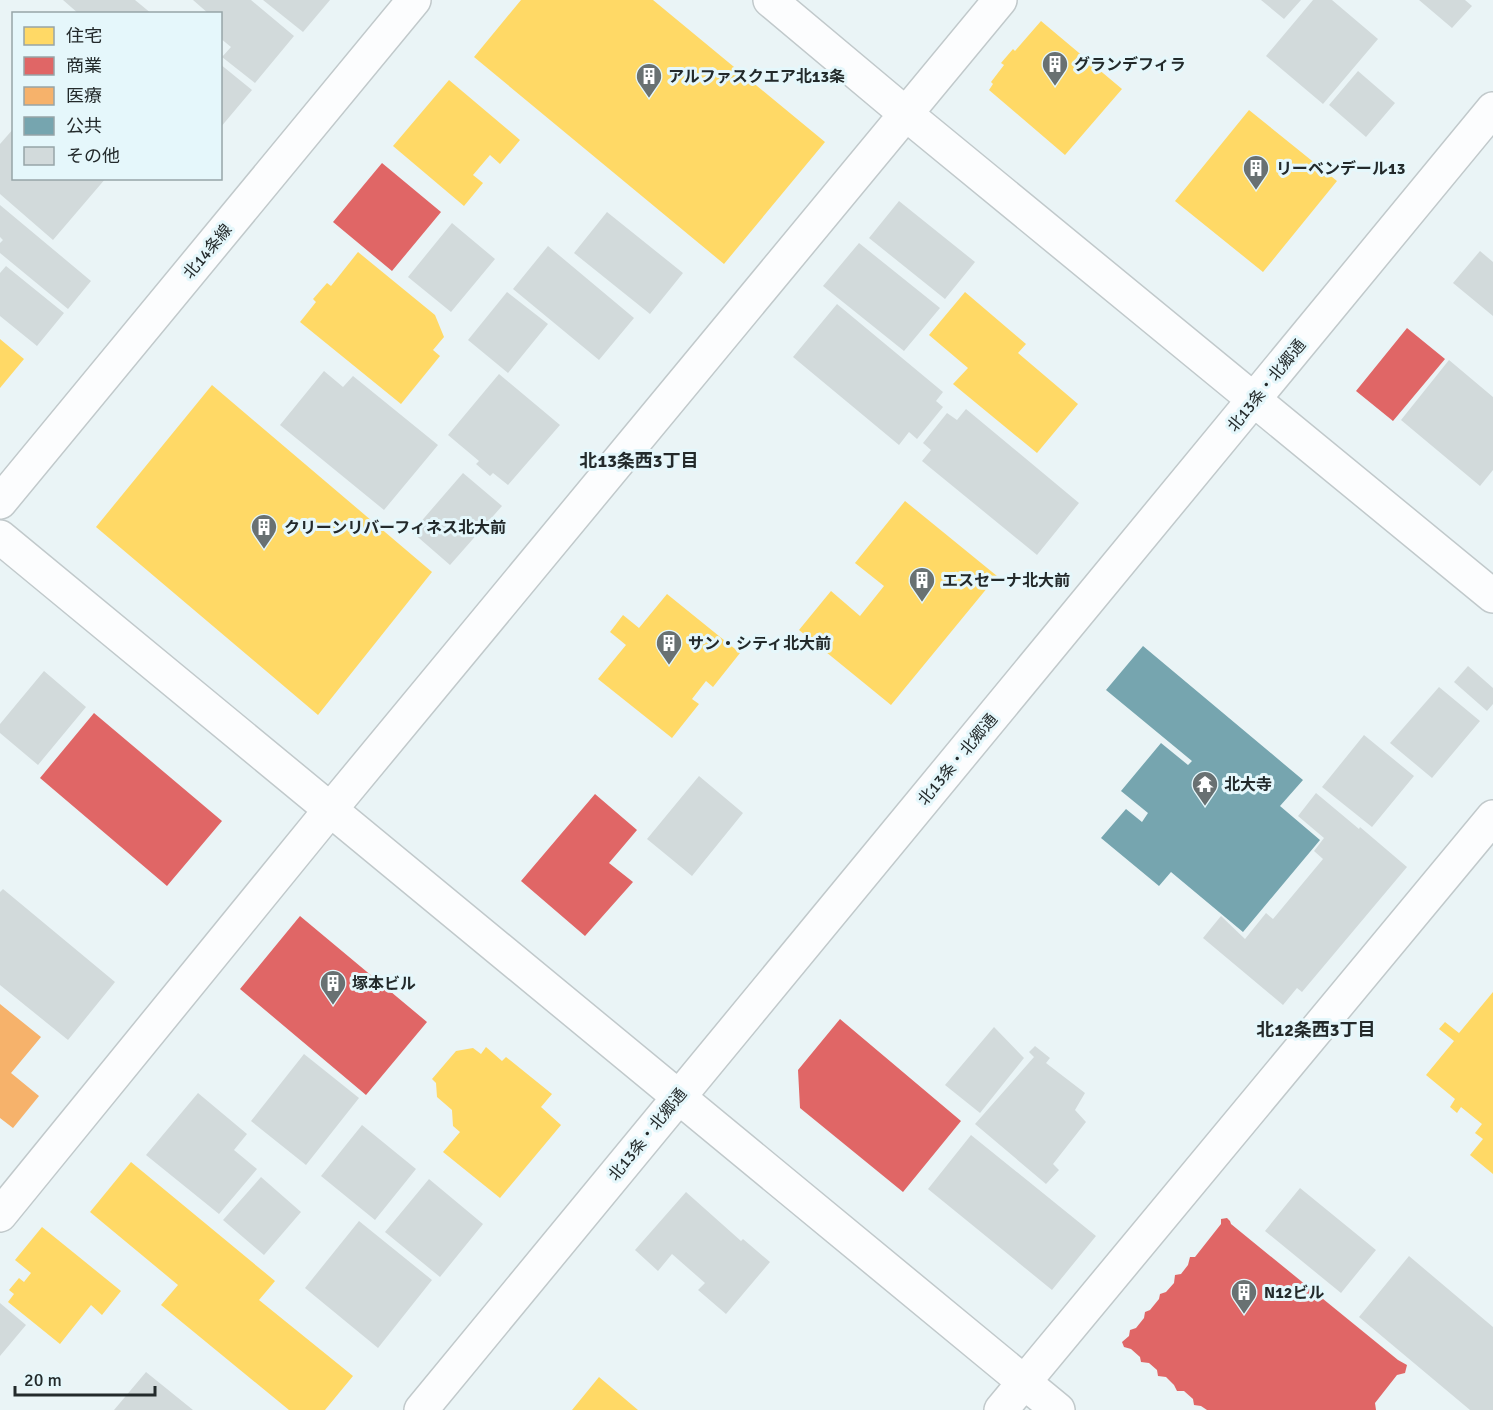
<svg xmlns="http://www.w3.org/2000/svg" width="1493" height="1410" font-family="Signika,'Noto Sans JP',sans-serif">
  <rect width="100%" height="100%" fill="#eaf4f6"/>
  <path fill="#ffd966" d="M521,0H653L825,142L724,264L474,57Z
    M1041,21L1122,89L1065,155L989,90L993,84L991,82L1004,65L1001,63L1013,49L1015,51Z
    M449,80L520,140L500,164L490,155L473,175L483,183L464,206L393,146Z
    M1249,110L1337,181L1263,272L1175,201Z
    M358,252L435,315L444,337L433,350L440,356L401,404L300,322L316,302L313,299L327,283L331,286Z
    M965,292L1026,344L1018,353L1078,404L1037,453L953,384L968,368L929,335Z
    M0,339L24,359L0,388Z
    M212,385L432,572L318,715L96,527Z
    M905,501L997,576L891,705L799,630L831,591L860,616L884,586L855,563Z
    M667,594L740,653L713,687L706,681L692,699L699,704L672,738L598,679L626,645L610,632L623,615L639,628Z
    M1493,992V1174L1470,1155L1483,1139L1475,1133L1482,1124L1461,1107L1457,1113L1450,1107L1455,1099L1426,1075L1454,1041L1439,1029L1445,1022L1459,1033Z
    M486,1047L502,1061L506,1057L552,1094L541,1107L561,1125L500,1198L443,1152L460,1132L453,1126L452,1110L437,1097L436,1083L432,1079L456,1051L473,1048L481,1054Z
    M131,1162L275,1281L259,1300L353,1376L325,1410H289L161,1305L178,1285L90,1212Z
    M42,1227L121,1291L102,1315L91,1305L60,1344L8,1302L14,1294L9,1290L19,1278L24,1282L31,1273L15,1260Z
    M599,1377L638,1410H572Z"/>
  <path fill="#e06666" d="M382,163L441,212L392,271L333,222Z
    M1407,328L1445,359L1393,421L1356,391Z
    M94,713L222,821L167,886L40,778Z
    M595,794L637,830L609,863L633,882L585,936L521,881Z
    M300,916L427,1022L366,1095L240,989Z
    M840,1019L961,1121L903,1192L800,1108L798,1070Z
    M1227,1218L1230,1221L1231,1224L1398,1360L1407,1365L1405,1373L1397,1375L1375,1403L1376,1410H1207L1201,1406L1194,1405L1193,1399L1184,1391H1177L1174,1385L1166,1377L1158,1376L1157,1370L1149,1363L1141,1362L1140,1357L1131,1349L1124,1347L1122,1342L1129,1336L1130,1330L1136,1328L1144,1318L1145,1312L1150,1310L1159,1299L1160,1294L1166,1292L1174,1283L1175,1275L1181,1274L1188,1265L1190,1257H1195L1221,1224V1219Z"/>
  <path fill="#f6b26b" d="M0,1004L41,1037L11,1073L39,1096L13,1128L0,1118Z"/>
  <path fill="#76a5af" d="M1143,646L1303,780L1280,806L1320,840L1243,932L1171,872L1159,886L1101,838L1126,809L1142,822L1148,813L1121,791L1161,743L1188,765L1192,761L1106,690Z"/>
  <path fill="#d2dadb" d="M63,0H135L152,14H79Z
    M193,0H251L294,36L255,83L222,57L231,47L220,38V14H209Z
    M263,0H330L303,32Z
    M1261,0H1301L1284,19Z
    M1313,0H1332L1378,39L1323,104L1266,56Z
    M1419,0H1465L1472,6L1452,28Z
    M220,64L252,90L220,128Z
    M1358,71L1395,103L1366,137L1329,105Z
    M14,128V178H106L53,240L0,194V144Z
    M899,201L975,262L945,299L869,238Z
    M0,205L91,281L68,309L0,253V243L3,240L0,237Z
    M607,212L683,273L650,314L574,253Z
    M452,223L495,259L451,312L408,277Z
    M859,243L940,308L904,351L823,286Z
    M548,246L634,318L599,360L513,289Z
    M1480,251L1493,262V316L1453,283Z
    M6,266L64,313L37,346L0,316V273Z
    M507,292L548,324L508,373L468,340Z
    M837,304L943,392L936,401L943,407L917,439L909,432L899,445L793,357Z
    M1449,360L1493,397V470L1480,486L1401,420Z
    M324,371L343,387L353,376L438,445L384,510L280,425Z
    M499,374L560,425L508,485L493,473L490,476L476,464L479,461L448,435Z
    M966,409L1079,503L1037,555L922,461L931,450L923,443L947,413L957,420Z
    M463,473L502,506L450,565L412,532Z
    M1468,666L1493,688V704L1487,711L1454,682Z
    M44,671L86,707L38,765L0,733V724Z
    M1439,687L1480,721L1432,778L1390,743Z
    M1364,735L1414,776L1372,827L1322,787Z
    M699,776L743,813L692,876L647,839Z
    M1316,793L1359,829L1360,827L1407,867L1302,992L1297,988L1283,1005L1203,938L1221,916L1245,939L1266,913L1273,919L1323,859L1314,851L1324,838L1298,816Z
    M3,889L115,982L68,1040L0,985V892Z
    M994,1027L1024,1058L980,1113L945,1085Z
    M1035,1046L1050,1058L1046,1063L1085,1093L1075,1110L1086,1122L1053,1164L1059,1170L1046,1184L975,1124L1034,1057L1029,1052Z
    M304,1054L359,1098L306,1165L251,1121Z
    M198,1093L247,1134L234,1150L257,1169L219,1214L146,1155Z
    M362,1125L416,1169L375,1220L321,1176Z
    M971,1135L1096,1236L1052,1290L928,1189Z
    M261,1177L301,1212L264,1255L223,1220Z
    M429,1179L483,1224L440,1277L385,1232Z
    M1300,1188L1376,1250L1341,1293L1265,1231Z
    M686,1192L741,1241L743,1239L770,1262L726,1314L698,1290L705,1283L672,1254L658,1271L635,1250Z
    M359,1221L432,1280L378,1348L305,1288Z
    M1409,1256L1493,1327V1410H1470L1359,1317Z
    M0,1303L26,1325L0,1356Z
    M146,1372L193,1410H114Z"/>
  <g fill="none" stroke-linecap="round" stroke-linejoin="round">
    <g stroke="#c1c9cb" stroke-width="36">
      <path id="minor" d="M770,0L906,114L1493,596
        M0,502L414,0
        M0,537L1058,1410
        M0,1215L330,810L1000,0
        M421,1410L1493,109
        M1001,1410L1493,817"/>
    </g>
    <use href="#minor" stroke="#fcfdfe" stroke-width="33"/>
  </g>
  <defs>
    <g id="building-pin" transform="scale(1.35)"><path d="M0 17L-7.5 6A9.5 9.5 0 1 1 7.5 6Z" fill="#697172" stroke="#e5f7fb"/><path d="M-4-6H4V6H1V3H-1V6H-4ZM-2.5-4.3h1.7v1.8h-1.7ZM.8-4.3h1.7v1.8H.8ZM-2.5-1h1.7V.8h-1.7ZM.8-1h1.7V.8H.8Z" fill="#fff"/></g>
    <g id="temple-pin" transform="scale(1.35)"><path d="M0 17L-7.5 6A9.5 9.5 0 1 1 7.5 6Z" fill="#697172" stroke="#e5f7fb"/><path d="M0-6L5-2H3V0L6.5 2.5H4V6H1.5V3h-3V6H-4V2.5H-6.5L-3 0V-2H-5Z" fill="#fff"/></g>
  </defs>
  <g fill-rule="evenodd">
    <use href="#building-pin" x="1055" y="64"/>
    <use href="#building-pin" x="649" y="76"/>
    <use href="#building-pin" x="1256" y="168"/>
    <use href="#building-pin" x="264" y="527"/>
    <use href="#building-pin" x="922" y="580"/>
    <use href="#building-pin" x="669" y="643"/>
    <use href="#temple-pin" x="1205" y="784"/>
    <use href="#building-pin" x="333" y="983"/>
    <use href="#building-pin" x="1244" y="1292"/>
  </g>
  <g text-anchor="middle" stroke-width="6" stroke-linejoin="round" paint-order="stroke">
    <g font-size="16" font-weight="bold" fill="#232a2b" stroke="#e5f7fb" text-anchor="start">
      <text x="1074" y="70">グランデフィラ</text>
      <text x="668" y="82">アルファスクエア北13条</text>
      <text x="1276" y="174">リーベンデール13</text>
      <text x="284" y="533">クリーンリバーフィネス北大前</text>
      <text x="942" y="586">エスセーナ北大前</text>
      <text x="688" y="649">サン・シティ北大前</text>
      <text x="1224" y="790">北大寺</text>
      <text x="352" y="989">塚本ビル</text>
      <text x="1264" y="1298">N12ビル</text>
    </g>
    <g font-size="16" fill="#232a2b" stroke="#e5f7fb">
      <text transform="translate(207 251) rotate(-50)" y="6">北14条線</text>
      <text transform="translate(1266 385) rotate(-51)" y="6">北13条・北郷通</text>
      <text transform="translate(957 759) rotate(-50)" y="6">北13条・北郷通</text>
      <text transform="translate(647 1134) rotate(-51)" y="6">北13条・北郷通</text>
    </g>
    <g font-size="18" font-weight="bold" fill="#232a2b" stroke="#e5f7fb">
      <text x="639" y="467">北13条西3丁目</text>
      <text x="1316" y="1036">北12条西3丁目</text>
    </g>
  </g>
  <rect x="12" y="12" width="210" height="168" fill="#e5f7fb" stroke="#97a5a8" stroke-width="1.5"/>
  <rect x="24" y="27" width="30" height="18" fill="#ffd966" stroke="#97a5a8" stroke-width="1.5"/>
  <text x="66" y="42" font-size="18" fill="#232a2b">住宅</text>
  <rect x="24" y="57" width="30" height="18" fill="#e06666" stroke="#97a5a8" stroke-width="1.5"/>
  <text x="66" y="72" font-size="18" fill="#232a2b">商業</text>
  <rect x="24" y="87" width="30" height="18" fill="#f6b26b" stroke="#97a5a8" stroke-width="1.5"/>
  <text x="66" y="102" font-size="18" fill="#232a2b">医療</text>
  <rect x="24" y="117" width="30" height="18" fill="#76a5af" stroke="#97a5a8" stroke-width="1.5"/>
  <text x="66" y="132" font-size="18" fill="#232a2b">公共</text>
  <rect x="24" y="147" width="30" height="18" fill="#d2dadb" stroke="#97a5a8" stroke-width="1.5"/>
  <text x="66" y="162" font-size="18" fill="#232a2b">その他</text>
  <path d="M15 1386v9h140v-9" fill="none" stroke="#232a2b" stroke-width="3"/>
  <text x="24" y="1386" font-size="18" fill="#232a2b" stroke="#e5f7fb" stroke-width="4.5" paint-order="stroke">20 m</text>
</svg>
